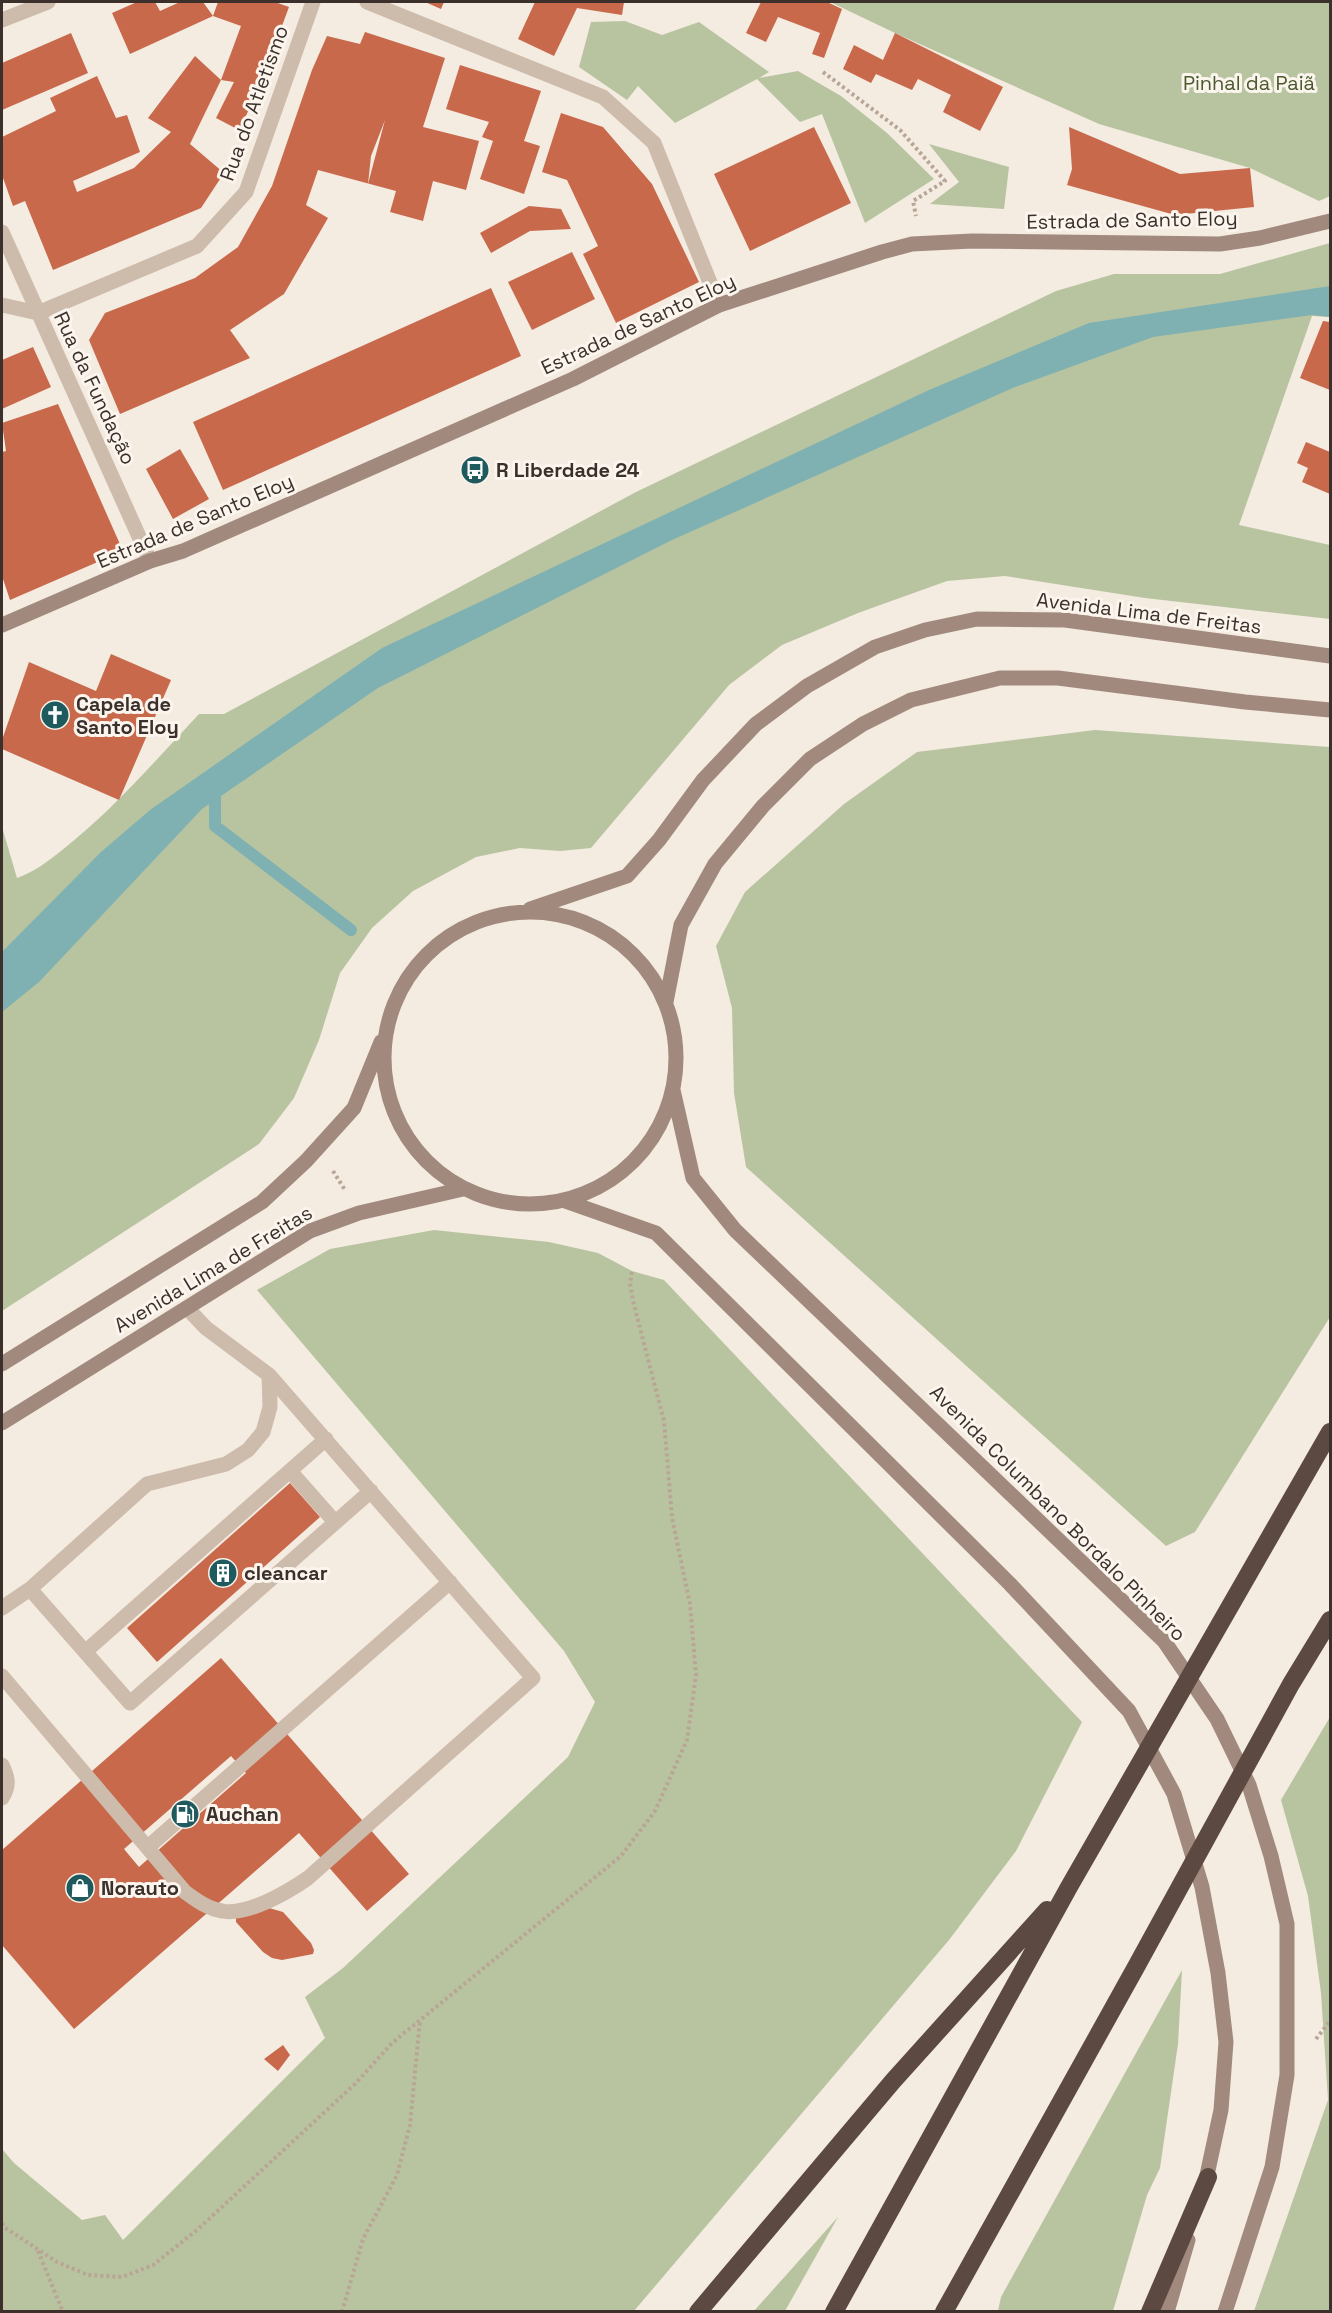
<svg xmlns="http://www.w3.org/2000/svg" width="1332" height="2313" font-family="'Space Grotesk',sans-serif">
  <rect width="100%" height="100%" fill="#f4ebe1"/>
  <path fill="#b8c4a0" d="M830,2H1330V196L1319,201L1250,168L1099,124L895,33Z
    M625,21L662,35L699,22L769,72L759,78L798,71L841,96L887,133L934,179L865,223L822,114L800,122L757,79L675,123L638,86L627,100L579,67L591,22Z
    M929,144L1009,167L1004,209L930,204L959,182Z
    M1330,243V317L1312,316L1239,525L1330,545V619L1145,598L1005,576L947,581L858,613L782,645L729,685L591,848L560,851L520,848L476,857L413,891L372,928L340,973L319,1040L294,1098L259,1144L2,1311V827L17,878C34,872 47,862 61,851C112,811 155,761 199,714H224L636,492L1056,291L1114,274H1220Z
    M1095,730L1330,747V1317L1195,1532L1166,1546L746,1167L734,1093L732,1008L716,946L745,892L844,804L917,752Z
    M434,1230L549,1242L598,1253L632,1271L664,1280L1082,1722L1016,1851L949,1940L634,2311H2V2149L14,2163L82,2220L105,2215L123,2240L325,2038L305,1997L343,1968L568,1757L595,1702L564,1651L257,1290L330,1249Z
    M1330,1717V2311H1254L1328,2100L1321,1993L1308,1896L1281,1800Z
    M1182,1970L1178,2044L1160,2168L1147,2195L1113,2311H998L1001,2297Z
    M838,2217L785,2311H754Z"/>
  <path fill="#7fb0b2" d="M1330,286V317L1312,315L1153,337L1015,387L672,540L378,688L202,809L39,982L2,1012V952L101,852L150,810L382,648L929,390L1089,323Z"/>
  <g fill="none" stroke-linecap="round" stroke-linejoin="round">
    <path stroke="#7fb0b2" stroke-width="12" d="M215,786V826L351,930"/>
  </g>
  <path fill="#c8694b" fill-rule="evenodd" d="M137,2H155L160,11L180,2H203L213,16L218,2H275L289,7L257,93L239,130L216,118L234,82L221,80L190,144L224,173L201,208L53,270L25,201L13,206L2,175V137L56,111L50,98L97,76L116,118L127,115L140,152L73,181L77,192L134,168L171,132L148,118L195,56L221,80L241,26L213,16L130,54L112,13Z
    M425,2H444L441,9Z
    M535,2H624L622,15L577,8L554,56L518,39Z
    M761,2H827L842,9L824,58L812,54L820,33L778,17L766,42L746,33Z
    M365,32L445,58L423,127L479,141L466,190L433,181L423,221L390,212L396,191L318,170L306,205L328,218L284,294L230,330L250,358L120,414L89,340L105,313L195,278L238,247L272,186L312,70L327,36L360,44ZM385,120L368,184L371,156Z
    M71,33L88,73L2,110V63Z
    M895,33L1003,87L980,131L943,112L951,95L918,79L912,90L876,74L871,83L843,69L854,45L883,60Z
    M460,65L541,91L524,141L540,146L524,194L480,179L493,141L482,137L489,122L446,109Z
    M561,113L603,127L652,184L699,282L616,323L583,254L598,246L567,180L542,172Z
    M814,127L851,203L750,251L714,174Z
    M1069,127L1180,174L1250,168L1254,207L1175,215L1067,185L1072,169Z
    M529,206L561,209L571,229L530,231L491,253L480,233Z
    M572,252L595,299L532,330L508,282Z
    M491,288L521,356L223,490L193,422Z
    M1323,321L1330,322V390L1300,378Z
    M33,347L51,387L2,409V360Z
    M58,404L123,551L10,600L2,576V452L6,451L2,423Z
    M1306,442L1330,452V494L1302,482L1308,468L1297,463Z
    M180,449L209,499L173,519L146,469Z
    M111,654L171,680L119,800L2,749V740L29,662L96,691Z
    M290,1483L320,1517L157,1662L127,1628Z
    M221,1658L409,1874L367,1911L299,1833L74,2029L2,1945V1850ZM231,1756L246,1773L139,1867L124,1849Z
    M269,1908L283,1912L311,1943L314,1950L313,1954L282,1960L272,1958L263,1952L236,1922V1916Z
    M283,2045L290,2055L278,2071L264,2059Z"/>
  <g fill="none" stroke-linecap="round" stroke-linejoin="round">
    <path stroke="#b9a596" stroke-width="4" stroke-dasharray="3 3" stroke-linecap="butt" d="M823,72L900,130L945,181L913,201L916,216
      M333,1171L345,1190
      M1316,2039L1330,2021
      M2,2223L4,2227L57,2262L88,2275L122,2277L153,2265L197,2230L355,2084L392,2043L621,1856L655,1811L687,1740L696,1675L690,1604L672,1518L664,1421L633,1301L630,1283L632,1271
      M38,2251L63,2312
      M342,2312L363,2239L397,2175L410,2125L420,2020"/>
    <path stroke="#cdbbac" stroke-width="15" d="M290,1471L335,1522
      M30,1589L130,1703L371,1491
      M2,1608L30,1589L147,1484L226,1464L248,1450L263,1432L270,1407L269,1375
      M86,1651L326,1439
      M2,1676L185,1892C196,1900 208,1909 222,1911C247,1916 288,1892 308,1878L533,1678L269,1375L206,1328L187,1308
      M2,1765C8,1777 10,1786 2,1798
      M148,1847L450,1582"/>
    <path stroke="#cdbbac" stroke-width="15" d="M367,2L603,97L654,143L719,305
      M2,20L48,2
      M2,232L150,561
      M2,305L38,313
      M38,313L197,246L246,192L313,2"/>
    <path stroke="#a18a7d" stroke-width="15" d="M2,625L150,561L183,551L573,379L719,305L882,252L912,244L972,241L1220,244L1260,238L1330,221
      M530,909L627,876L659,840L703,780L756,724L807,686L875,647L925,630L977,619L1065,620L1330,656
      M384 1058a146 146 0 1 1 292 0a146 146 0 1 1-292 0Z
      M666,1002L681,925L715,864L763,806L810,759L863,724L911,700L1000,678H1058L1245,702L1330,710
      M673,1090L693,1178L735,1230L1164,1641L1217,1719L1249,1785L1271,1856L1287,1924V2075L1272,2167L1225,2312
      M565,1201L656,1233L1010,1584L1129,1711L1174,1794L1202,1887L1218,1973L1226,2042L1221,2110L1204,2189
      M2,1364L262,1202L306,1161L354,1108L381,1042
      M2,1423L310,1231L359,1213L463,1189
      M1167,2312L1188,2240"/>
    <path stroke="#5c4a42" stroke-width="18" d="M698,2312L893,2081L1047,1910
      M834,2312L1069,1887L1330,1432
      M944,2312L1136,1967L1291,1684L1330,1620
      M1150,2312L1208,2177"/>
  </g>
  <defs>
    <g id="bus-disc" transform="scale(1.5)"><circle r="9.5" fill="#1f5a5e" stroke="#fbf5ee"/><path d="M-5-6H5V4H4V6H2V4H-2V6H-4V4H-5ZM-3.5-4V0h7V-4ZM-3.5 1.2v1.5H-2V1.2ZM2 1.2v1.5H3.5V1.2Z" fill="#fff"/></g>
    <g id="church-disc" transform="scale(1.5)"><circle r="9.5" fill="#1f5a5e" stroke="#fbf5ee"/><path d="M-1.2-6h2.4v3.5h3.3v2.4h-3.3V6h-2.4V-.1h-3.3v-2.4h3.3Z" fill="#fff"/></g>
    <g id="building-disc" transform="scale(1.5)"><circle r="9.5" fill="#1f5a5e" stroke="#fbf5ee"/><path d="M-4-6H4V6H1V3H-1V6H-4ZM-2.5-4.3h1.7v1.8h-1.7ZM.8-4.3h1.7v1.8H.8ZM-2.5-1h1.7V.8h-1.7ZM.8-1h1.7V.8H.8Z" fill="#fff"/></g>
    <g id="fuel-disc" transform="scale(1.5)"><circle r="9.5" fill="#1f5a5e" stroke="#fbf5ee"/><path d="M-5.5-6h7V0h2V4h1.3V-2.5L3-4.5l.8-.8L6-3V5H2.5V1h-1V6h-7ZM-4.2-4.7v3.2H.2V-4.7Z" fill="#fff"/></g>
    <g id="shop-disc" transform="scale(1.5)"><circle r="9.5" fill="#1f5a5e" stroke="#fbf5ee"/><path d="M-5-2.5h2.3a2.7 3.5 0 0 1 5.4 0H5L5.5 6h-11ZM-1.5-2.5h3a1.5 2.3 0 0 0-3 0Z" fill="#fff"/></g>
  </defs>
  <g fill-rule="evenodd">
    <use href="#bus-disc" x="475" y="470"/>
    <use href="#church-disc" x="55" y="715"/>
    <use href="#building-disc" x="223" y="1573"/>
    <use href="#fuel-disc" x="185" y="1814"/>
    <use href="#shop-disc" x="80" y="1888"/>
  </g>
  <g text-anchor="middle" stroke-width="6" stroke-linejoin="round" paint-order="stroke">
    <g font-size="20" fill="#4a5a2e" stroke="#fbf5ee">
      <text x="1249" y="90">Pinhal da Paiã</text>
    </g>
    <g font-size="20" fill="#3b302b" stroke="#fbf5ee">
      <text transform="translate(254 103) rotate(-70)" y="7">Rua do Atletismo</text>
      <text transform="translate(1132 220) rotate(-1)" y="7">Estrada de Santo Eloy</text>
      <text transform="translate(638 324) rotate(-25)" y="7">Estrada de Santo Eloy</text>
      <text transform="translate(95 388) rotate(65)" y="7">Rua da Fundação</text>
      <text transform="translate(195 521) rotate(-23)" y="7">Estrada de Santo Eloy</text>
      <text transform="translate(1149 613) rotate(7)" y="7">Avenida Lima de Freitas</text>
      <text transform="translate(213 1269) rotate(-31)" y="7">Avenida Lima de Freitas</text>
      <text transform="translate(1058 1513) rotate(45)" y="7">Avenida Columbano Bordalo Pinheiro</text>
    </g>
    <g font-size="20" font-weight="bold" fill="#3b302b" stroke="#fbf5ee" text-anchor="start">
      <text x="496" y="477">R Liberdade 24</text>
      <text x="76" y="711">Capela de<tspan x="76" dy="23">Santo Eloy</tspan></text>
      <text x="244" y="1580">cleancar</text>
      <text x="206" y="1821">Auchan</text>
      <text x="101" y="1895">Norauto</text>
    </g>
  </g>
  <rect width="1332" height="2313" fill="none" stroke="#3b302b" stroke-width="6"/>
</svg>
